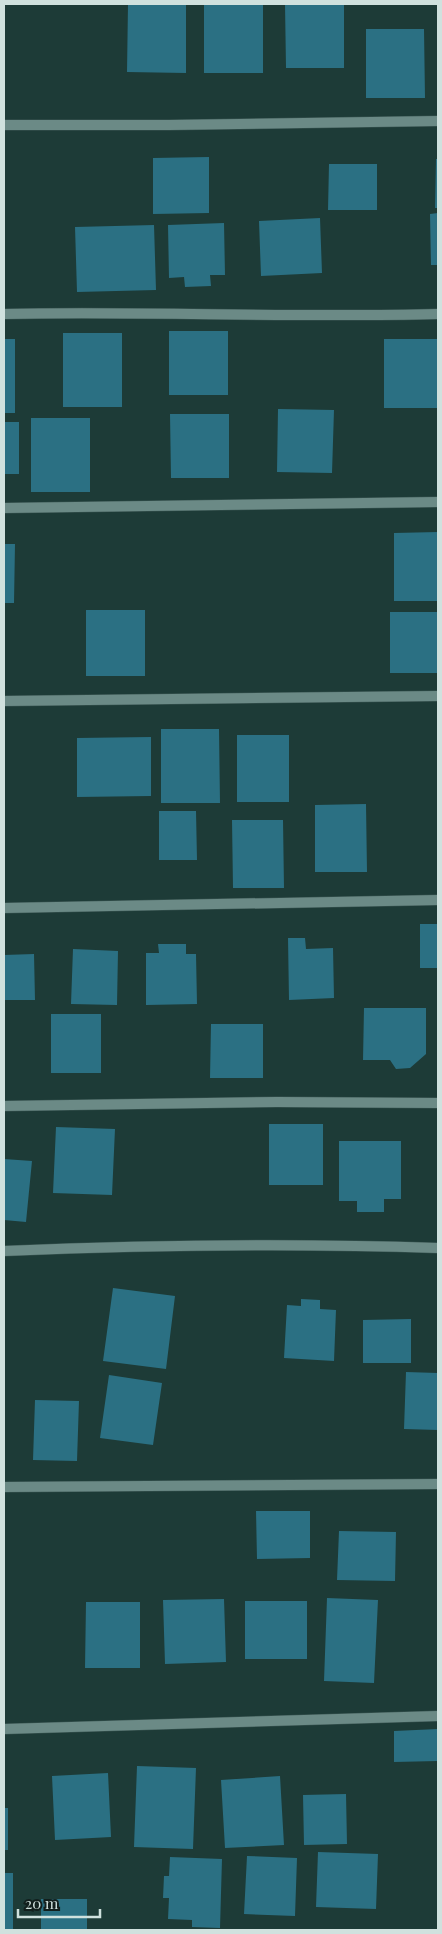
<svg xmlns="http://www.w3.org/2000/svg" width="442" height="1934" font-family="'Playfair Display',serif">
  <rect width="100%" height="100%" fill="#1d3b37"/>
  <path fill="#2b7083" d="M128,4H186V73L127,72Z
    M204,4H263V73H204Z
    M285,4H344V68H286Z
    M366,29H424L425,98H366Z
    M209,157V213L153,214V158Z
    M436,159H438V208H435Z
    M329,164H377V210H328Z
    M438,213V265H431L430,214Z
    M320,218L322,273L261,276L259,221Z
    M224,223L225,275H210L211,286L185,287L184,277L169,278L168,225Z
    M154,225L156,290L77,292L75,227Z
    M169,331H228V395H169Z
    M63,333H122V407H63Z
    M4,339H15V413H4Z
    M384,339H438V408H384Z
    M278,409L334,410L332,473L277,472Z
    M170,414H229V478H171Z
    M31,418H90V492H31Z
    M4,422H19V474H4Z
    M438,532V601H394V533Z
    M4,544H15L14,603H4Z
    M86,610H145V676H86Z
    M390,612H438V673H390Z
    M161,729H219L220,803H161Z
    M237,735H289V802H237Z
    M151,737V796L77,797V738Z
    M366,804L367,872H315V805Z
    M159,811H196L197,860H159Z
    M232,820H283L284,888H233Z
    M420,924H438V968H420Z
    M288,938H305L306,949L333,948L334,998L289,1000Z
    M158,944H186V954H196L197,1004L146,1005V953H159Z
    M73,949L118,951L117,1005L71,1004Z
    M34,954L35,1000H4V955Z
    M364,1008H426V1054L410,1068L396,1069L390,1060H363Z
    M51,1014H101V1073H51Z
    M211,1024H263V1078H210Z
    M269,1124H323V1185H269Z
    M56,1127L115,1129L112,1195L53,1193Z
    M339,1141H401V1199H384V1212H357V1201H339Z
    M4,1159L32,1161L26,1222L4,1220Z
    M113,1288L175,1296L166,1369L103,1361Z
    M301,1299L320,1300V1309L336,1310L334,1361L284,1358L287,1305L301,1306Z
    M411,1319V1363H363V1320Z
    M406,1372L438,1373V1430L404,1429Z
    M109,1375L162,1383L153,1445L100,1438Z
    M35,1400L79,1401L77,1461L33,1460Z
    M256,1511H310V1558L257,1559Z
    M339,1531L396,1532L395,1581L337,1580Z
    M327,1598L378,1600L374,1683L324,1681Z
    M224,1599L226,1662L165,1664L163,1600Z
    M245,1601H307V1659H245Z
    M86,1602H140V1668H85Z
    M438,1729V1761L394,1762V1731Z
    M137,1766L196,1768L193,1849L134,1847Z
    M108,1773L111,1837L55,1840L52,1776Z
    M280,1776L284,1845L225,1848L221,1780Z
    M346,1794L347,1844L304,1845L303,1795Z
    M4,1808H8V1850H4Z
    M318,1852L378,1854L376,1909L316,1907Z
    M247,1856L297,1858L295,1916L244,1914Z
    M170,1857L222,1859L220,1928L192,1927V1920L168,1919L169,1898H163L164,1876H169Z
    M4,1873H13V1929H4Z
    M41,1899H87V1930H41Z"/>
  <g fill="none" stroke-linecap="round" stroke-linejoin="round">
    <g stroke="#3c5754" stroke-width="11">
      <path id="lane" d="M4,125H169L438,121
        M4,314C149,311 293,318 438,314
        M4,508L438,502
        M4,908L438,900
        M4,1106L277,1102L438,1103
        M4,1487L438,1484
        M4,1729L438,1716"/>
    </g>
    <g stroke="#3c5754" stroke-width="11">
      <path id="street" d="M4,701L438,696
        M4,1251C148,1245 294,1243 438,1248"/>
    </g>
    <use href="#lane" stroke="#6b8a86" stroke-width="10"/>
    <use href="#street" stroke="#6b8a86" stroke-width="10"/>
  </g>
  <rect width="442" height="1934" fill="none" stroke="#d0e1de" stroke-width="10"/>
  <path d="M18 1909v8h82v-8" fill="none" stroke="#d0e1de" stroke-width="2.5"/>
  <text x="25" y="1909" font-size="15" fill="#d0e1de" stroke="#121f1d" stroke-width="4" paint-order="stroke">20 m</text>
</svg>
